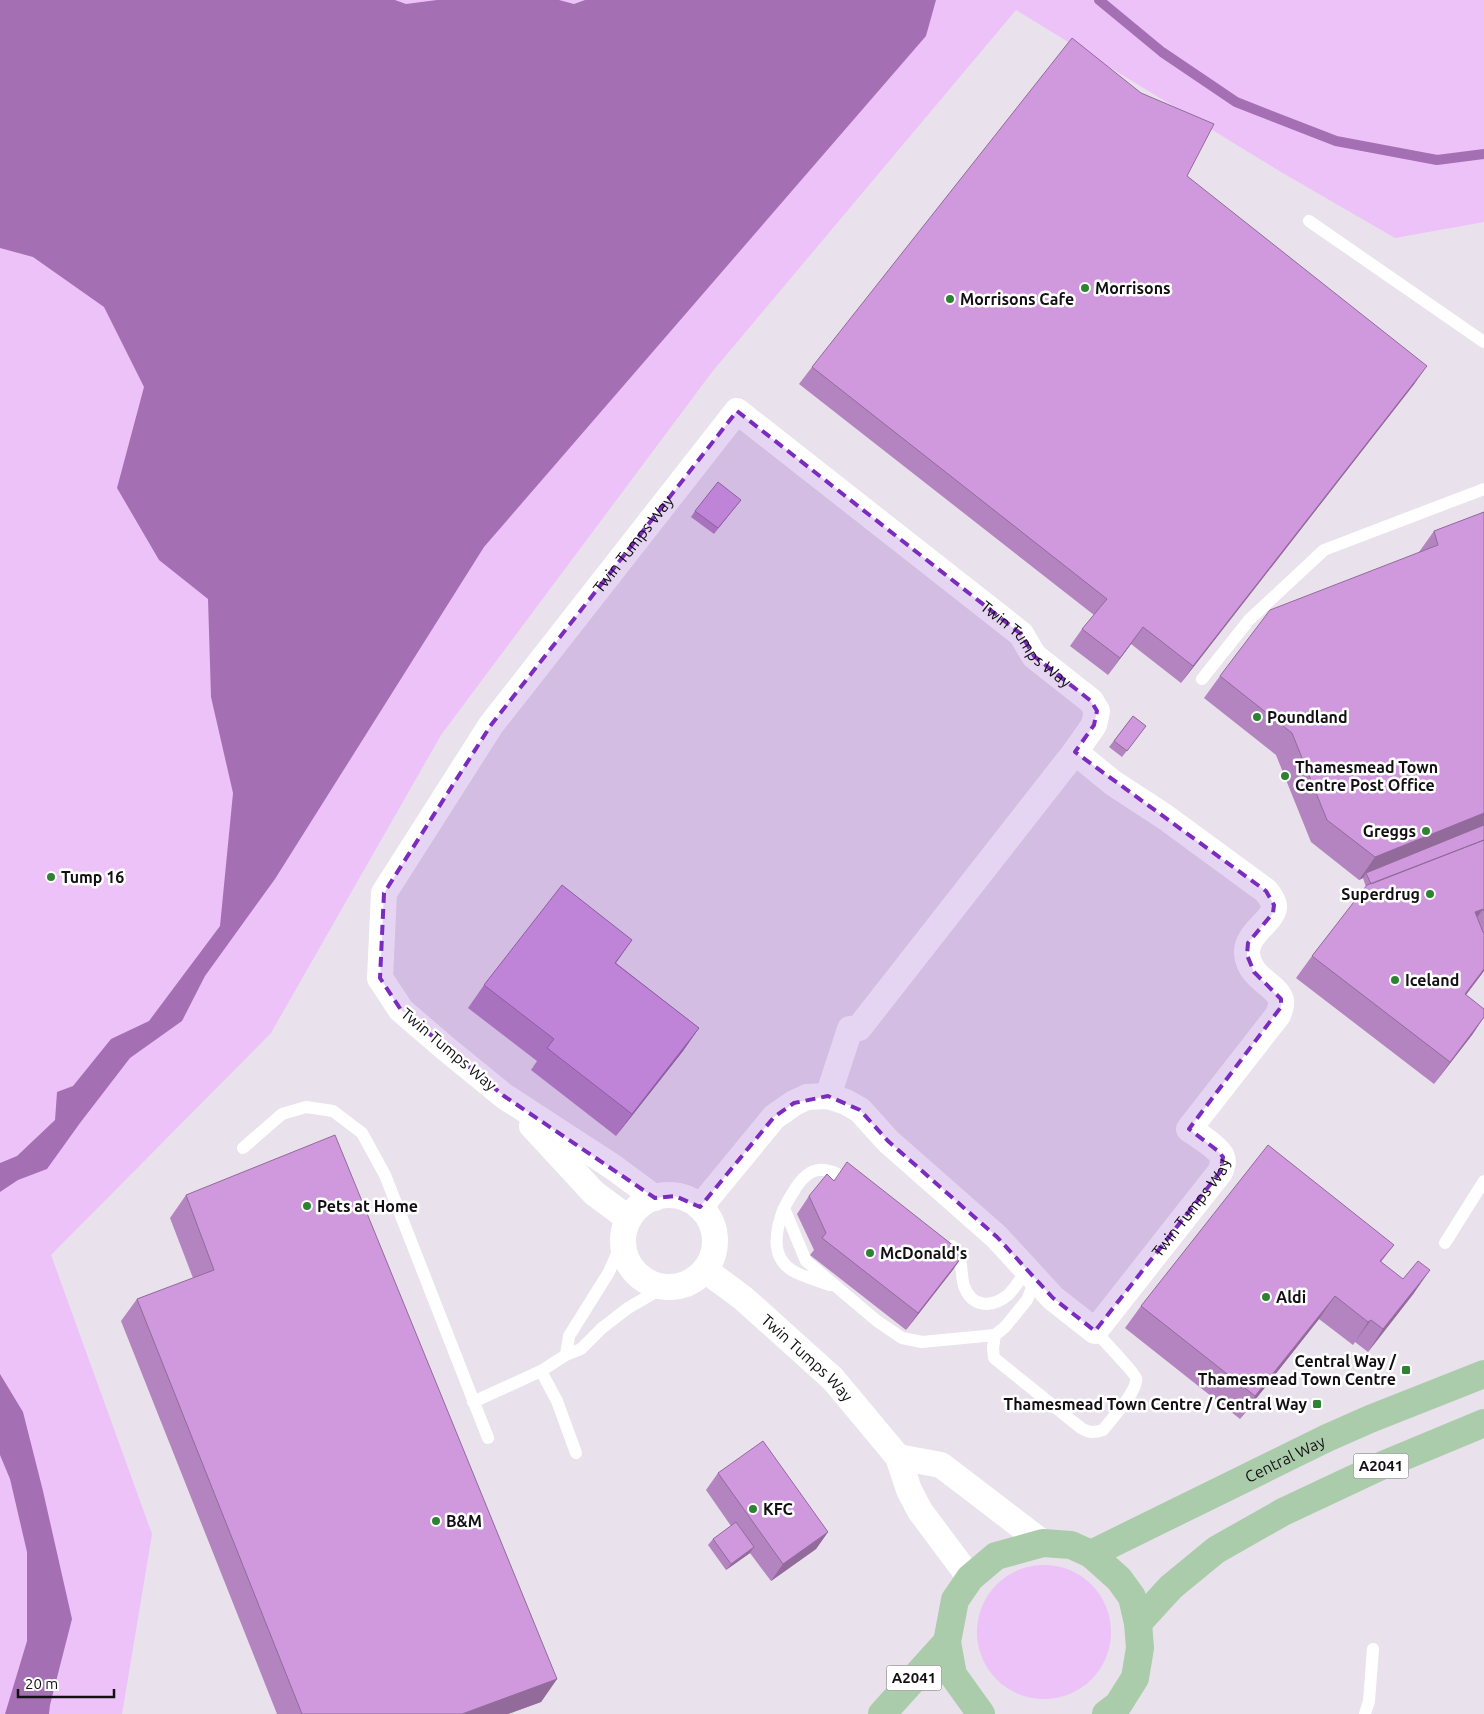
<svg xmlns="http://www.w3.org/2000/svg" width="1484" height="1714" font-family="Ubuntu,sans-serif">
  <rect width="100%" height="100%" fill="#e9e1eb"/>
  <path fill="#edc2f8" d="M0,0H1484V222L1395,238L1281,172L1016,10L712,372L441,735L271,1033L51,1255L152,1534L122,1714H0Z
    M977 1632a67 67 0 1 1 134 0a67 67 0 1 1-134 0Z"/>
  <path fill="#a570b3" d="M0,0H395L406,4L437,0H559L574,4L585,0H936L926,36L484,547L275,879L205,976L182,1021L130,1058L80,1123L47,1169L18,1180L0,1192V1163L17,1156L55,1120L57,1092L73,1086L111,1039L149,1021L220,926L233,793L211,697L208,599L159,560L117,488L144,387L104,307L33,257L0,248Z
    M0,1374L23,1412L43,1491L72,1619L50,1705L49,1714H5L27,1641V1552L10,1479L0,1455Z"/>
  <g fill="none" stroke-linecap="round" stroke-linejoin="round">
    <path stroke="#a570b3" stroke-width="10" d="M1099,0L1162,52L1236,102L1336,141L1437,160L1484,154"/>
    <path stroke="#fff" stroke-width="12" d="M1309,221L1484,342
      M1202,679L1249,620L1324,550L1484,489
      M243,1148L282,1114L306,1107L333,1111L362,1133L385,1175L488,1438
      M852,1183C814,1155 802,1175 784,1208L806,1261L877,1321L902,1338L922,1342L995,1335
      M784,1208C775,1231 769,1260 797,1273C807,1278 819,1281 830,1285
      M1445,1243L1484,1181
      M952,1246C964,1257 960,1272 964,1286C972,1308 992,1308 1008,1295C1015,1288 1021,1278 1027,1270
      M1036,1278L1027,1300L1005,1327L995,1335L993,1348L994,1358L1081,1428C1089,1433 1094,1433 1103,1430C1111,1419 1138,1392 1136,1378C1135,1373 1102,1339 1095,1331
      M566,1355L569,1336L609,1272L623,1240
      M541,1371L557,1401L576,1453
      M473,1402L541,1371L566,1355L581,1349L602,1328L628,1308L664,1287
      M1365,1714L1369,1701L1373,1649"/>
    <g stroke="#fff" stroke-width="26">
      <path d="M532,1126L594,1193L629,1219"/>
      <circle cx="669" cy="1241" r="46"/>
      <path id="s1" d="M655,1198L613,1167L504,1096L444,1047L401,1010L380,978L384,893L491,725L737,411L1021,634L1034,656L1091,701L1097,711L1094,725L1075,752L859,1028L850,1029L828,1096"/>
      <path id="s2" d="M700,1207L774,1117L794,1103L807,1097L828,1096L846,1102L860,1110L888,1141L997,1237L1053,1298L1095,1331L1220,1172C1222,1167 1224,1162 1222,1157C1219,1148 1197,1135 1189,1129L1278,1015C1280,1010 1282,1005 1281,1000C1277,985 1249,978 1247,954C1245,933 1276,920 1274,905C1273,900 1269,895 1266,891L1165,817L1113,783L1075,752"/>
      <path id="s3" d="M705,1270L743,1298L833,1379L898,1457L909,1490L920,1511L970,1578"/>
      <path d="M898,1457L941,1465L1043,1543"/>
    </g>
    <g stroke="#abccab" stroke-width="28">
      <path id="s4" d="M1091,1554L1327,1438L1370,1419L1484,1374"/>
      <path d="M1138,1623L1171,1587L1216,1550L1283,1512L1383,1465L1484,1423"/>
      <path d="M882,1714L947,1642"/>
      <path d="M981,1714L953,1675L947,1642L955,1600L970,1578L996,1556L1043,1543L1071,1545L1091,1554L1119,1579L1132,1597L1138,1623L1140,1648L1135,1678L1118,1705L1106,1714"/>
    </g>
  </g>
  <path fill="#b384bf" d="M1187,176L1415,383L1181,683L1131,644L1108,675L1070,646L1082,629L1094,615L799,384L812,367Z
    M741,500L714,534L691,517L695,511Z
    M1484,512V971L1466,995L1484,1017L1472,1035L1434,1084L1296,978L1312,956L1366,887L1363,878L1359,880L1311,842L1276,755L1204,698L1220,676L1419,552L1434,531Z
    M1133,716L1146,726L1122,757L1109,747Z
    M616,963L699,1028L683,1051L616,1136L531,1070L537,1061L468,1008L484,985Z
    M834,1181L964,1254L952,1271L906,1330L810,1255L814,1250L797,1214L809,1196Z
    M186,1195L557,1679L541,1702L508,1714H277L121,1321L137,1299L193,1278L170,1218Z
    M1394,1245L1381,1262L1414,1293L1368,1352L1355,1342L1353,1345L1319,1319L1240,1419L1125,1328L1141,1306Z
    M718,1473L828,1532L816,1549L771,1581L750,1553L726,1570L708,1545L713,1539L731,1526L706,1490Z"/>
  <path fill="#926b9b" d="M1427,366L1415,383L1181,683L1193,666Z
    M1143,627L1131,644L1108,675L1120,658Z
    M1484,813V829L1366,873L1363,878L1359,880L1375,857Z
    M1483,909L1467,932L1475,912Z
    M632,940L616,963L599,985L615,963Z
    M1484,969V971L1449,1017L1465,994Z
    M1484,1017L1472,1035L1434,1084L1450,1062Z
    M699,1028L683,1051L616,1136L632,1114Z
    M964,1254L952,1271L906,1330L918,1313Z
    M1430,1270L1414,1293L1368,1352L1383,1329Z
    M1335,1296L1319,1319L1240,1419L1255,1396Z
    M1371,1320L1355,1342L1353,1345L1368,1322Z
    M828,1532L816,1549L771,1581L783,1564Z
    M754,1547L750,1553L726,1570L731,1564Z
    M557,1679L541,1702L508,1714H462Z"/>
  <path fill="#d099de" stroke="#926b9b" d="M1072,38L1141,93L1214,124L1187,176L1427,366L1193,666L1143,627L1120,658L1082,629L1107,599L812,367Z
    M718,482L741,500L718,528L695,511Z
    M1484,512V813L1375,857L1327,820L1292,733L1220,676L1270,610L1438,545L1434,531Z
    M1133,716L1146,726L1127,751L1114,741Z
    M1484,825V840L1371,884L1366,873Z
    M1484,840V911L1483,909L1475,912L1483,932H1484V969L1465,994L1484,1009V1017L1450,1062L1312,956L1367,885Z
    M562,885L632,940L615,963L699,1028L632,1114L547,1048L554,1039L484,985Z
    M335,1135L557,1679L462,1714H302L137,1299L214,1270L186,1195Z
    M1268,1145L1394,1245L1380,1261L1403,1279L1418,1261L1430,1270L1383,1329L1371,1320L1368,1322L1335,1296L1255,1396L1141,1306Z
    M847,1162L964,1254L918,1313L822,1238L826,1233L809,1196L827,1174L834,1181Z
    M763,1441L828,1532L783,1564L718,1473Z
    M736,1522L754,1547L731,1564L713,1539Z"/>
  <path fill="#7b2cbf" fill-opacity="0.2" stroke="#7b2cbf" stroke-width="4" stroke-dasharray="10 6" stroke-linejoin="round" d="M737,411L1021,634L1034,656L1091,701L1097,711L1094,725L1075,752L1266,891L1274,905L1273,913L1248,943L1247,955L1254,972L1281,999V1007L1189,1129L1218,1151L1223,1157L1220,1172L1095,1331L1053,1298L997,1237L888,1141L860,1110L828,1096L794,1103L774,1117L700,1207L675,1196L655,1198L504,1096L401,1010L380,978L384,893L491,725Z"/>
  <g fill="#2d8332" stroke="#fff" stroke-width="2">
    <circle cx="1085" cy="288" r="5"/>
    <circle cx="950" cy="299" r="5"/>
    <circle cx="1257" cy="717" r="5"/>
    <circle cx="1285" cy="776" r="5"/>
    <circle cx="1426" cy="831" r="5"/>
    <circle cx="51" cy="877" r="5"/>
    <circle cx="1430" cy="894" r="5"/>
    <circle cx="1395" cy="980" r="5"/>
    <circle cx="307" cy="1206" r="5"/>
    <circle cx="870" cy="1253" r="5"/>
    <circle cx="1266" cy="1297" r="5"/>
    <rect x="1401" y="1365" width="10" height="10" rx="2.5"/>
    <rect x="1312" y="1399" width="10" height="10" rx="2.5"/>
    <circle cx="753" cy="1509" r="5"/>
    <circle cx="436" cy="1521" r="5"/>
  </g>
  <g text-anchor="middle" stroke-width="5" stroke-linejoin="round" paint-order="stroke">
    <g fill="#fff" stroke="#5a585a" stroke-width="1">
      <rect x="1353.5" y="1453.5" width="55" height="25" rx="4"/>
      <rect x="886.5" y="1665.5" width="55" height="25" rx="4"/>
    </g>
    <g font-size="15" font-weight="bold" fill="#131013">
      <text x="1381" y="1471">A2041</text>
      <text x="914" y="1683">A2041</text>
    </g>
    <g font-size="16" font-weight="bold" fill="#131013" stroke="#fff" text-anchor="start">
      <text x="1095" y="294">Morrisons</text>
      <text x="960" y="305">Morrisons Cafe</text>
      <text x="1267" y="723">Poundland</text>
      <text x="1295" y="773">Thamesmead Town<tspan x="1295" dy="18">Centre Post Office</tspan></text>
      <text x="1416" y="837" text-anchor="end">Greggs</text>
      <text x="61" y="883">Tump 16</text>
      <text x="1420" y="900" text-anchor="end">Superdrug</text>
      <text x="1405" y="986">Iceland</text>
      <text x="317" y="1212">Pets at Home</text>
      <text x="880" y="1259">McDonald's</text>
      <text x="1276" y="1303">Aldi</text>
      <text x="1396" y="1367" text-anchor="end">Central Way /<tspan x="1396" dy="18">Thamesmead Town Centre</tspan></text>
      <text x="1307" y="1410" text-anchor="end">Thamesmead Town Centre / Central Way</text>
      <text x="763" y="1515">KFC</text>
      <text x="446" y="1527">B&amp;M</text>
    </g>
    <g font-size="16" fill="#131013" stroke="#fff">
      <text dy="6" stroke="none"><textPath href="#s1" startOffset="869">Twin Tumps Way</textPath></text>
      <text dy="6" stroke="none"><textPath href="#s1" startOffset="1410">Twin Tumps Way</textPath></text>
      <text transform="translate(449 1049) rotate(40)" y="6">Twin Tumps Way</text>
      <text dy="6" stroke="none"><textPath href="#s2" startOffset="691">Twin Tumps Way</textPath></text>
      <text dy="6" stroke="none"><textPath href="#s3" startOffset="135">Twin Tumps Way</textPath></text>
      <text dy="6" stroke="none"><textPath href="#s4" startOffset="216">Central Way</textPath></text>
    </g>
  </g>
  <path d="M18 1689v8h96v-8" fill="none" stroke="#131013" stroke-width="2.5"/>
  <text x="25" y="1689" font-size="15" fill="#131013" stroke="#ffffff" stroke-width="4" paint-order="stroke">20 m</text>
</svg>
